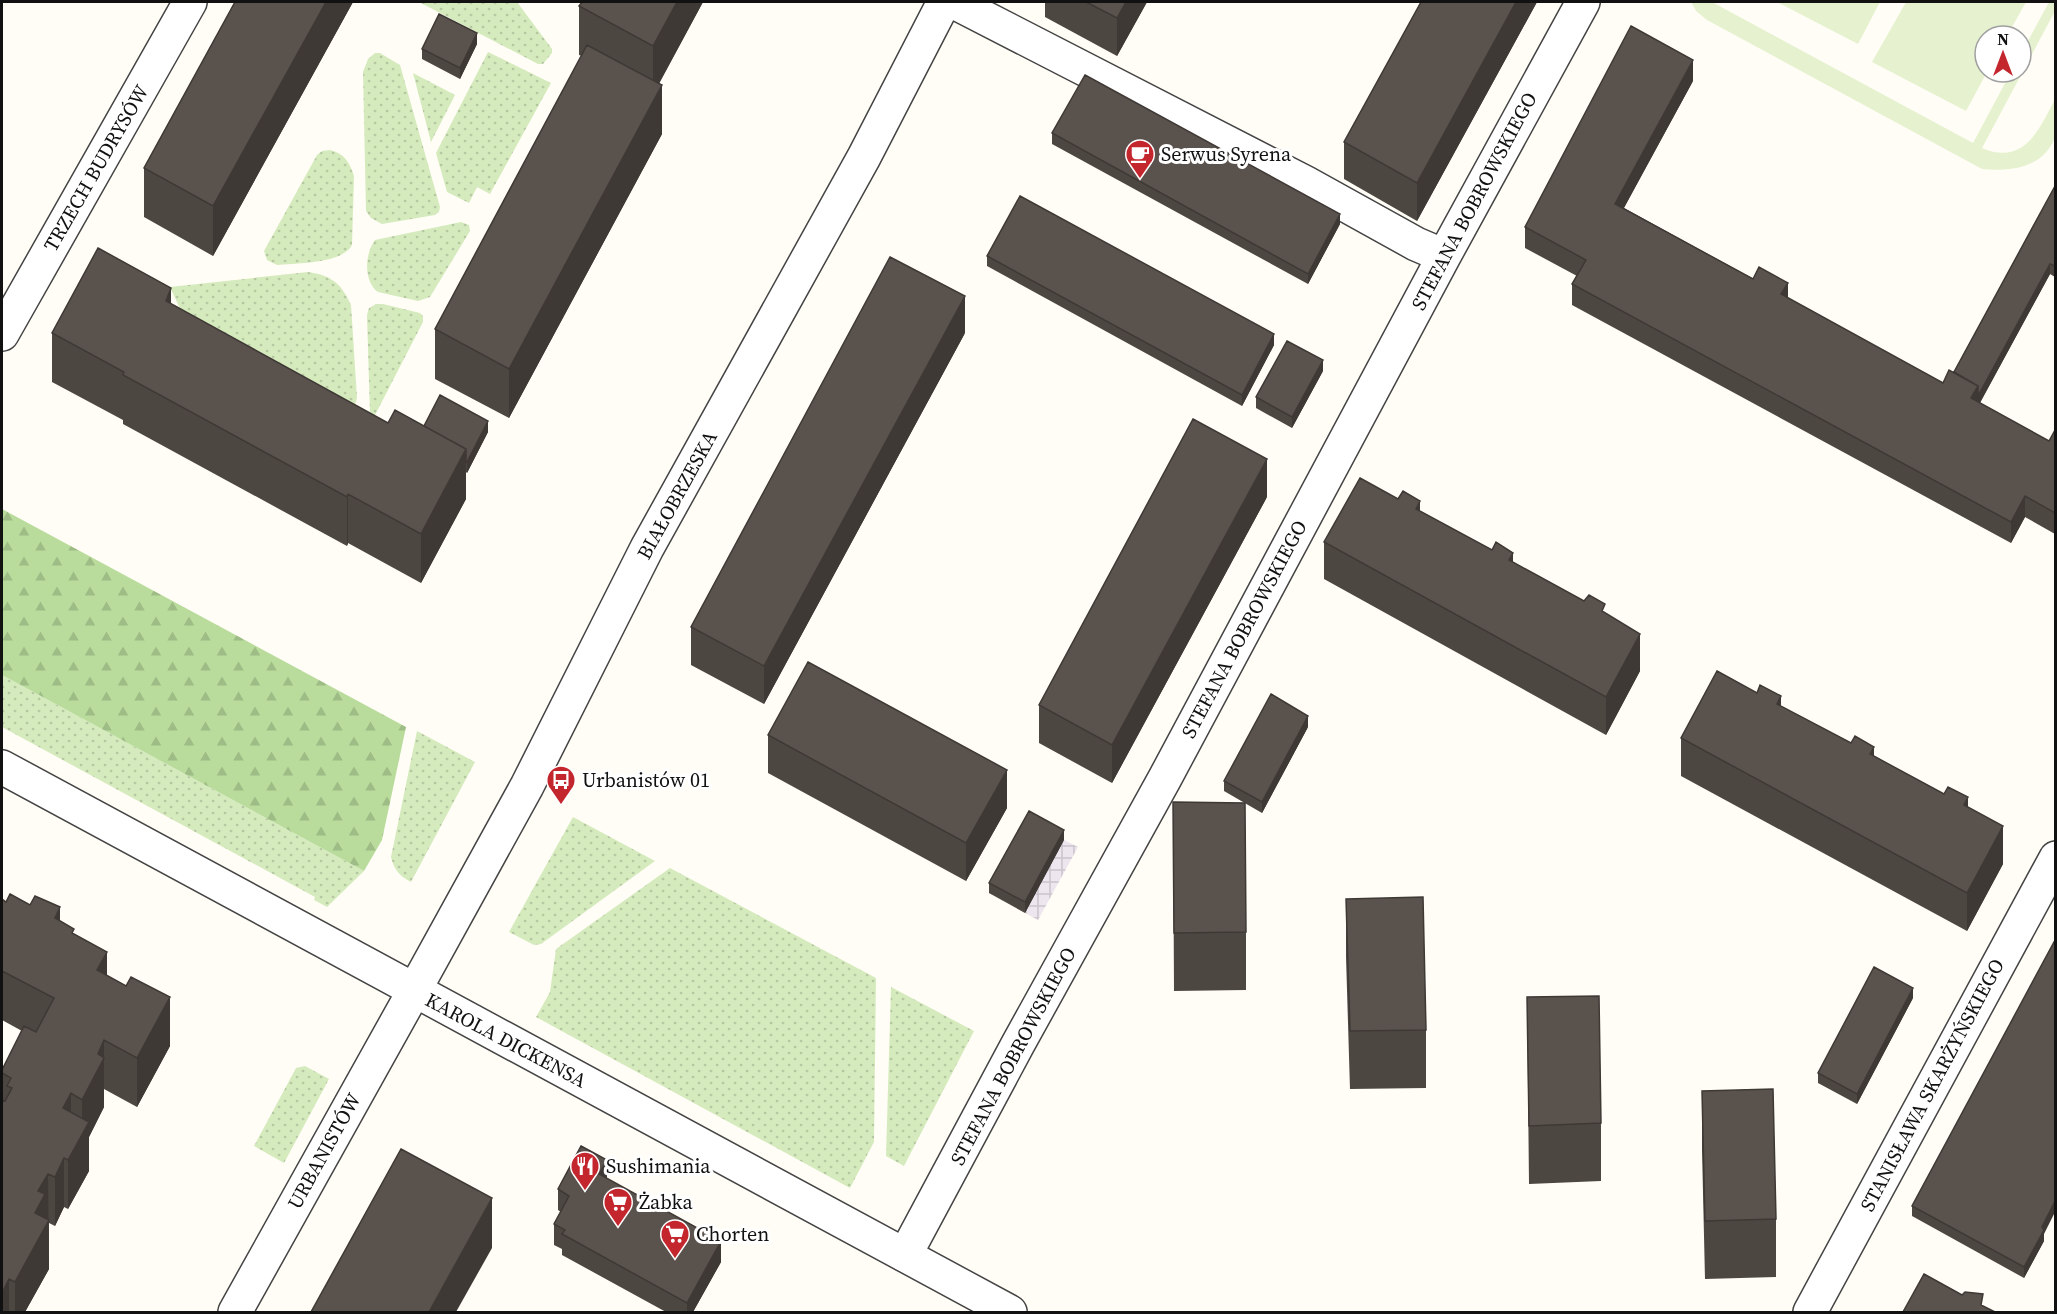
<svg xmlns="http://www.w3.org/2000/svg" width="2057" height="1314" font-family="'Source Serif 4',serif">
  <defs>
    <pattern id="industrial-grid" width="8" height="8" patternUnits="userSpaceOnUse" patternTransform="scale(1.5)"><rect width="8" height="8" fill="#eee6ef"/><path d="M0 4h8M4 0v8" fill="none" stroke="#cbc4cc"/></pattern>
    <pattern id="grass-dots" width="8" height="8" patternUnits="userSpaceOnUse" patternTransform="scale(1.5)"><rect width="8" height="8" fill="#d5ebbd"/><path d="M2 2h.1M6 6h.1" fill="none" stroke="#b6c8a1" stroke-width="1.8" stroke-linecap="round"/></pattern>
    <pattern id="forest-firs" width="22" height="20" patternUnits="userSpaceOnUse" patternTransform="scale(1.5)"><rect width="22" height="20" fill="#b9dc9c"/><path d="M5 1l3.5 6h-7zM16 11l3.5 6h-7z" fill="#9ebc85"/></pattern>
  </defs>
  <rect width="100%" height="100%" fill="#fffdf5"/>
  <path fill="url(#industrial-grid)" d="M1029,822L1078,847L1038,920L989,893Z"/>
  <path fill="url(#grass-dots)" d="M419,2H517L552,49V53L543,64H538Z
    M488,52L551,83L490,194L477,187L469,203L447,192L436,153Z
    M375,53H380L400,65L440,207L439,212L435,215L382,224L371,218L366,211L363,72L368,59Z
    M413,73L455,95L431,142Z
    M330,150C344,153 350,163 354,176L352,245C342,264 297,263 277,265L267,260L264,251L317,155L322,151Z
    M461,222L469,225L470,231L430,297L418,301L378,292C363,281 365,253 375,240Z
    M308,272C331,275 342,284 351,305L357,398L354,409L187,324L170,287Z
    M376,304H383L420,313L423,316V322L375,415L372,416L370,414L367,315L369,308Z
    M2,675L364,871L327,907L314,900L315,897L2,727Z
    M417,731L475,762L411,882C400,876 394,870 391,857Z
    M573,817L655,861L541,944L534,945L509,932Z
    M670,868L876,978L874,1142L850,1188L536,1017L550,992L556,949Z
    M891,987L974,1031L904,1166L886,1156Z
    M305,1066L329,1079L284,1163L254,1146L296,1068Z"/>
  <path fill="url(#forest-firs)" d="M2,509L406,727L382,840L364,871L2,675Z"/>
  <path fill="#e6f2cf" d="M1691,2H1712L1973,143L2011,72H2021V54L2049,2H2055V11L1982,148C2024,166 2039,130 2055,99C2056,111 2057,127 2055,137C2044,168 2010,172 1982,169L1707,20L1696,11Z
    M1777,2H1880L1858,44Z
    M1906,2H2026L2007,36H1985V72H1987L1966,111L1872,62Z"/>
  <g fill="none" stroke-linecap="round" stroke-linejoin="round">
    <g stroke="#444" stroke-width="36">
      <path id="minor" d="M954,2L1306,183L1416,244L1444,256
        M2,334L190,2
        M905,1255L1018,1044L1165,778L1444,256L1583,2
        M235,1312L414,991
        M1810,1312L2056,858"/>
    </g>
    <g stroke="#444" stroke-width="36">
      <path id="tertiary" d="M2,767L1010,1312
        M414,991L527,786L647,548L864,157L944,2"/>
    </g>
    <use href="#minor" stroke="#fff" stroke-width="33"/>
    <use href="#tertiary" stroke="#fff" stroke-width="33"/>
  </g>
  <path fill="#4d4742" d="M235,2H353L213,256L144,217V168Z
    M582,2H703L659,83L662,134L509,418L435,379V329L582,56L579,55V6Z
    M1045,2H1147L1117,56L1045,17Z
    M1421,2H1537L1417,221L1344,179V142Z
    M477,44L460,79L422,59V49Z
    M1693,81L1624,208L1943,383L1954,372L2055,186V277L2050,274L1980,403L2049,441L2055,430V534L2025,517L2011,543L1572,305V284L1577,276L1525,248V227Z
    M1052,133L1340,224L1308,284L1052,144Z
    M987,256L1274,345L1242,406L987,266Z
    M171,304L388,423L488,432L467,473L466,472V499L421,583L348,543L347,546L123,424V420L52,382V333Z
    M965,333L764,704L691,665V627Z
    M1323,371L1292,428L1256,408V397Z
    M1267,497L1112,783L1039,743V705Z
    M1398,499L1605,613L1640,671L1606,735L1324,579V542Z
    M1781,706L1968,807L2003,864L1967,931L1681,776V738Z
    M1308,727L1262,813L1224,791V781Z
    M768,735L1007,808L966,881L768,773Z
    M1173,802L1246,932V990L1174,991Z
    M1064,840L1025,913L989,893V883Z
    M2,899L6,902L60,921L74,934L107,976L170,1046L137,1107L104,1089V1107L89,1137V1171L68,1209L64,1207L55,1226L49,1223V1269L25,1312H2V1070L22,1031L2,1020Z
    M1346,899L1426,1030V1088L1350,1089L1346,957Z
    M1527,997L1601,1123V1181L1529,1184Z
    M1913,998L1857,1104L1818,1083V1073Z
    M1702,1091L1776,1219V1277L1705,1279L1702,1149Z
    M607,1179L721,1262L693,1312H666L562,1255V1249L554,1245V1224L561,1212L558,1210V1189Z
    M1912,1206L2044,1234V1241L2024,1278L1912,1216Z"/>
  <path fill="#3f3936" d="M326,2H353L213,256V206Z
    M677,2H703L653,95V46Z
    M1126,2H1147L1117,56V18Z
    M1516,2H1537L1417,221V183Z
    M477,33V44L460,79V68Z
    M1693,60V81L1615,224V204Z
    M662,85V134L509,418V369Z
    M1340,214V224L1308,284V274Z
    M2050,264V274L1971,419V398Z
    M1788,283V304L1781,294Z
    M171,288V337L166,301Z
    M965,296V333L764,704V666Z
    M1274,334V345L1242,406V395Z
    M1323,360V371L1292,428V417Z
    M488,421V432L467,473V462Z
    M466,449V499L421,583V534Z
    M1267,459V497L1112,783V745Z
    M348,494V543L347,546V497Z
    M2025,496V517L2011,543V522Z
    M1420,501V539L1416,509Z
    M1513,553V590L1509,560Z
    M1640,634V671L1606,735V697Z
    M1781,696V734L1777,704Z
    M1308,716V727L1262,813V802Z
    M1874,747V785L1870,754Z
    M1007,770V808L966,881V843Z
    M1968,797V835L1964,805Z
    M2003,826V864L1967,931V893Z
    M1064,830V840L1025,913V902Z
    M60,907V956L55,918Z
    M107,952V1001L97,970Z
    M1913,988V998L1857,1104V1094Z
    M170,997V1046L137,1107V1058Z
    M104,1040V1107L89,1137V1171L68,1209V1160L82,1134V1100L98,1054Z
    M71,1093V1142L63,1108Z
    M64,1158V1207L55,1226V1177Z
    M607,1160V1181L599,1174Z
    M48,1174L49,1269L25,1312H15V1282L35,1213L38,1191Z
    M492,1198V1248L456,1312H429Z
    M2055,1201V1212L2044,1234V1241L2024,1278V1267L2042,1227Z
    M721,1241V1262L693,1312H687V1303Z
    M9,1279V1312H2V1293Z"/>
  <path fill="#5a524d" stroke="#3f3936" stroke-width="1.5" d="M235,2H326L213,206L144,168Z
    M582,2H677L653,46L579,6Z
    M1086,2H1126L1117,18Z
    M1421,2H1516L1417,183L1344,142Z
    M439,14L477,33L460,68L422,49Z
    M1631,26L1693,60L1615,204L1753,279L1759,267L1788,283L1781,294L1943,383L1949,370L1978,386L1971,398L2049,441L2055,430V513L2025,496L2011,522L1572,284L1586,260L1525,227Z
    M587,45L662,85L509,369L435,329Z
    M1085,75L1340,214L1308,274L1052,133Z
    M2055,186V266L2050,264L1978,396V386L1954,372Z
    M1020,196L1274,334L1242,395L987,256Z
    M98,248L171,288L166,301L388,423L395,410L466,449L421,534L348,494L347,497L123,375L124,372L52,333Z
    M890,257L965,296L764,666L691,627Z
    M1287,341L1323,360L1292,417L1256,397Z
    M440,395L488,421L467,462H466V449L424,426Z
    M1193,419L1267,459L1112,745L1039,705Z
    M1360,478L1398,499L1403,491L1420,501L1416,509L1492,550L1496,542L1513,553L1509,560L1584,601L1589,595L1605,604L1602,611L1640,634L1606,697L1324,542Z
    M808,662L1007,770L966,843L768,735Z
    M1717,671L1757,693L1760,685L1781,696L1777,704L1851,743L1855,736L1874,747L1870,754L1944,794L1948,787L1968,797L1964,805L2003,826L1967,893L1681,738Z
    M1271,694L1308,716L1262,802L1224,781Z
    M1173,802L1245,803L1246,932L1174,933Z
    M1029,811L1064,830L1025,902L989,883Z
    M10,894L30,905L35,896L60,907L55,918L74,929L72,933L107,952L97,970L126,986L131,977L170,997L137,1058L104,1040L98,1054L104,1058L82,1100L71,1093L63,1108L89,1122L68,1160L64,1158L55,1177L48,1174L38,1191L45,1194L35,1213L49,1220L15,1282L9,1279L2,1293V1100L5,1101L12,1088L7,1086L11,1078L2,1073V1070L24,1026L36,1032L54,998L2,971V899L6,902Z
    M1423,897L1426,1030L1350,1031L1346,899Z
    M2054,942L2055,943V1201L2042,1227L2044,1230L2024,1267L1912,1206Z
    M1874,967L1913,988L1857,1094L1818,1073Z
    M1599,996L1601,1123L1529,1126L1527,997Z
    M1773,1089L1776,1219L1705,1221L1702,1091Z
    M581,1146L607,1160L599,1174L721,1241L687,1303L562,1234L565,1230L554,1224L569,1196L558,1189Z
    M401,1149L492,1198L429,1312H311Z
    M1924,1274L1962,1295L1965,1292L1983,1294L1981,1305L1995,1312H1903Z"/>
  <defs>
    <g id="cafe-pin" transform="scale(1.5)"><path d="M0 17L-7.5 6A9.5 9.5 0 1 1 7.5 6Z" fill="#c4262e" stroke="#fff"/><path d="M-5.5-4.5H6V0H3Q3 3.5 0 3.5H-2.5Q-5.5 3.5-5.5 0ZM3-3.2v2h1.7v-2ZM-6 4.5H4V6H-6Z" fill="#fff"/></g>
    <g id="bus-pin" transform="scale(1.5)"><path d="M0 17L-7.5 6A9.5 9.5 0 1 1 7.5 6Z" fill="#c4262e" stroke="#fff"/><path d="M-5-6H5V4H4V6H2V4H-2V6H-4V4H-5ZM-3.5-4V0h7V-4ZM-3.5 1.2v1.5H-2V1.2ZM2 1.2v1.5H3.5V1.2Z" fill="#fff"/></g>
    <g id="restaurant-pin" transform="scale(1.5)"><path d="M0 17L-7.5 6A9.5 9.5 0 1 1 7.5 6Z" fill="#c4262e" stroke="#fff"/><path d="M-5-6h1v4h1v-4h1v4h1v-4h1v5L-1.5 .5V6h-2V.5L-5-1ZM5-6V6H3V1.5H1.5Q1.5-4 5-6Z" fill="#fff"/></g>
    <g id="supermarket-pin" transform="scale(1.5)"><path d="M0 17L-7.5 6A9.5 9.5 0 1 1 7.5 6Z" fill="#c4262e" stroke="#fff"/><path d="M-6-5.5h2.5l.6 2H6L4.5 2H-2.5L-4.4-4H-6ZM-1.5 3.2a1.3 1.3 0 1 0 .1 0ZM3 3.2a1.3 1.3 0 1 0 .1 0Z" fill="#fff"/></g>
  </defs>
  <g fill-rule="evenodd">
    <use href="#cafe-pin" x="1140" y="154"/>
    <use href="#bus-pin" x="561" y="780"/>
    <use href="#restaurant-pin" x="585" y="1166"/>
    <use href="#supermarket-pin" x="618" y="1202"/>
    <use href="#supermarket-pin" x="675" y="1234"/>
  </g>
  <g text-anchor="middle" stroke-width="6" stroke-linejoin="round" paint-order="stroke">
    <g font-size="20" fill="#111" stroke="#fff" text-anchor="start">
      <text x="1161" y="161">Serwus Syrena</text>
      <text x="582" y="787">Urbanistów 01</text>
      <text x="606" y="1173">Sushimania</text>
      <text x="639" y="1209">Żabka</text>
      <text x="696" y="1241">Chorten</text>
    </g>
    <g font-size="20" fill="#111" stroke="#fff">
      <text transform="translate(96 168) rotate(-60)" y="7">TRZECH BUDRYSÓW</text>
      <text transform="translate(1474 201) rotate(-62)" y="7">STEFANA BOBROWSKIEGO</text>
      <text transform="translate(677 495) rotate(-61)" y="7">BIAŁOBRZESKA</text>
      <text transform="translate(1244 629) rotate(-62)" y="7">STEFANA BOBROWSKIEGO</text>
      <text transform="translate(506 1040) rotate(28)" y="7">KAROLA DICKENSA</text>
      <text transform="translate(1013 1056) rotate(-62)" y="7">STEFANA BOBROWSKIEGO</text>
      <text transform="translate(1932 1085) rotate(-62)" y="7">STANISŁAWA SKARŻYŃSKIEGO</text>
      <text transform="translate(324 1151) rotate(-61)" y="7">URBANISTÓW</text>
    </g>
  </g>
  <rect width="2057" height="1314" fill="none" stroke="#111111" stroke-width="6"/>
  <g transform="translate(2003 54)"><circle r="28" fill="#ffffff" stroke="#a0a0a0" stroke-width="1.5"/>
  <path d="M0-4.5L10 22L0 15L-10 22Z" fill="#c4262e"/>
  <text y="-9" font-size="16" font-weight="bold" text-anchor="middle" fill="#111111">N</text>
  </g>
</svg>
